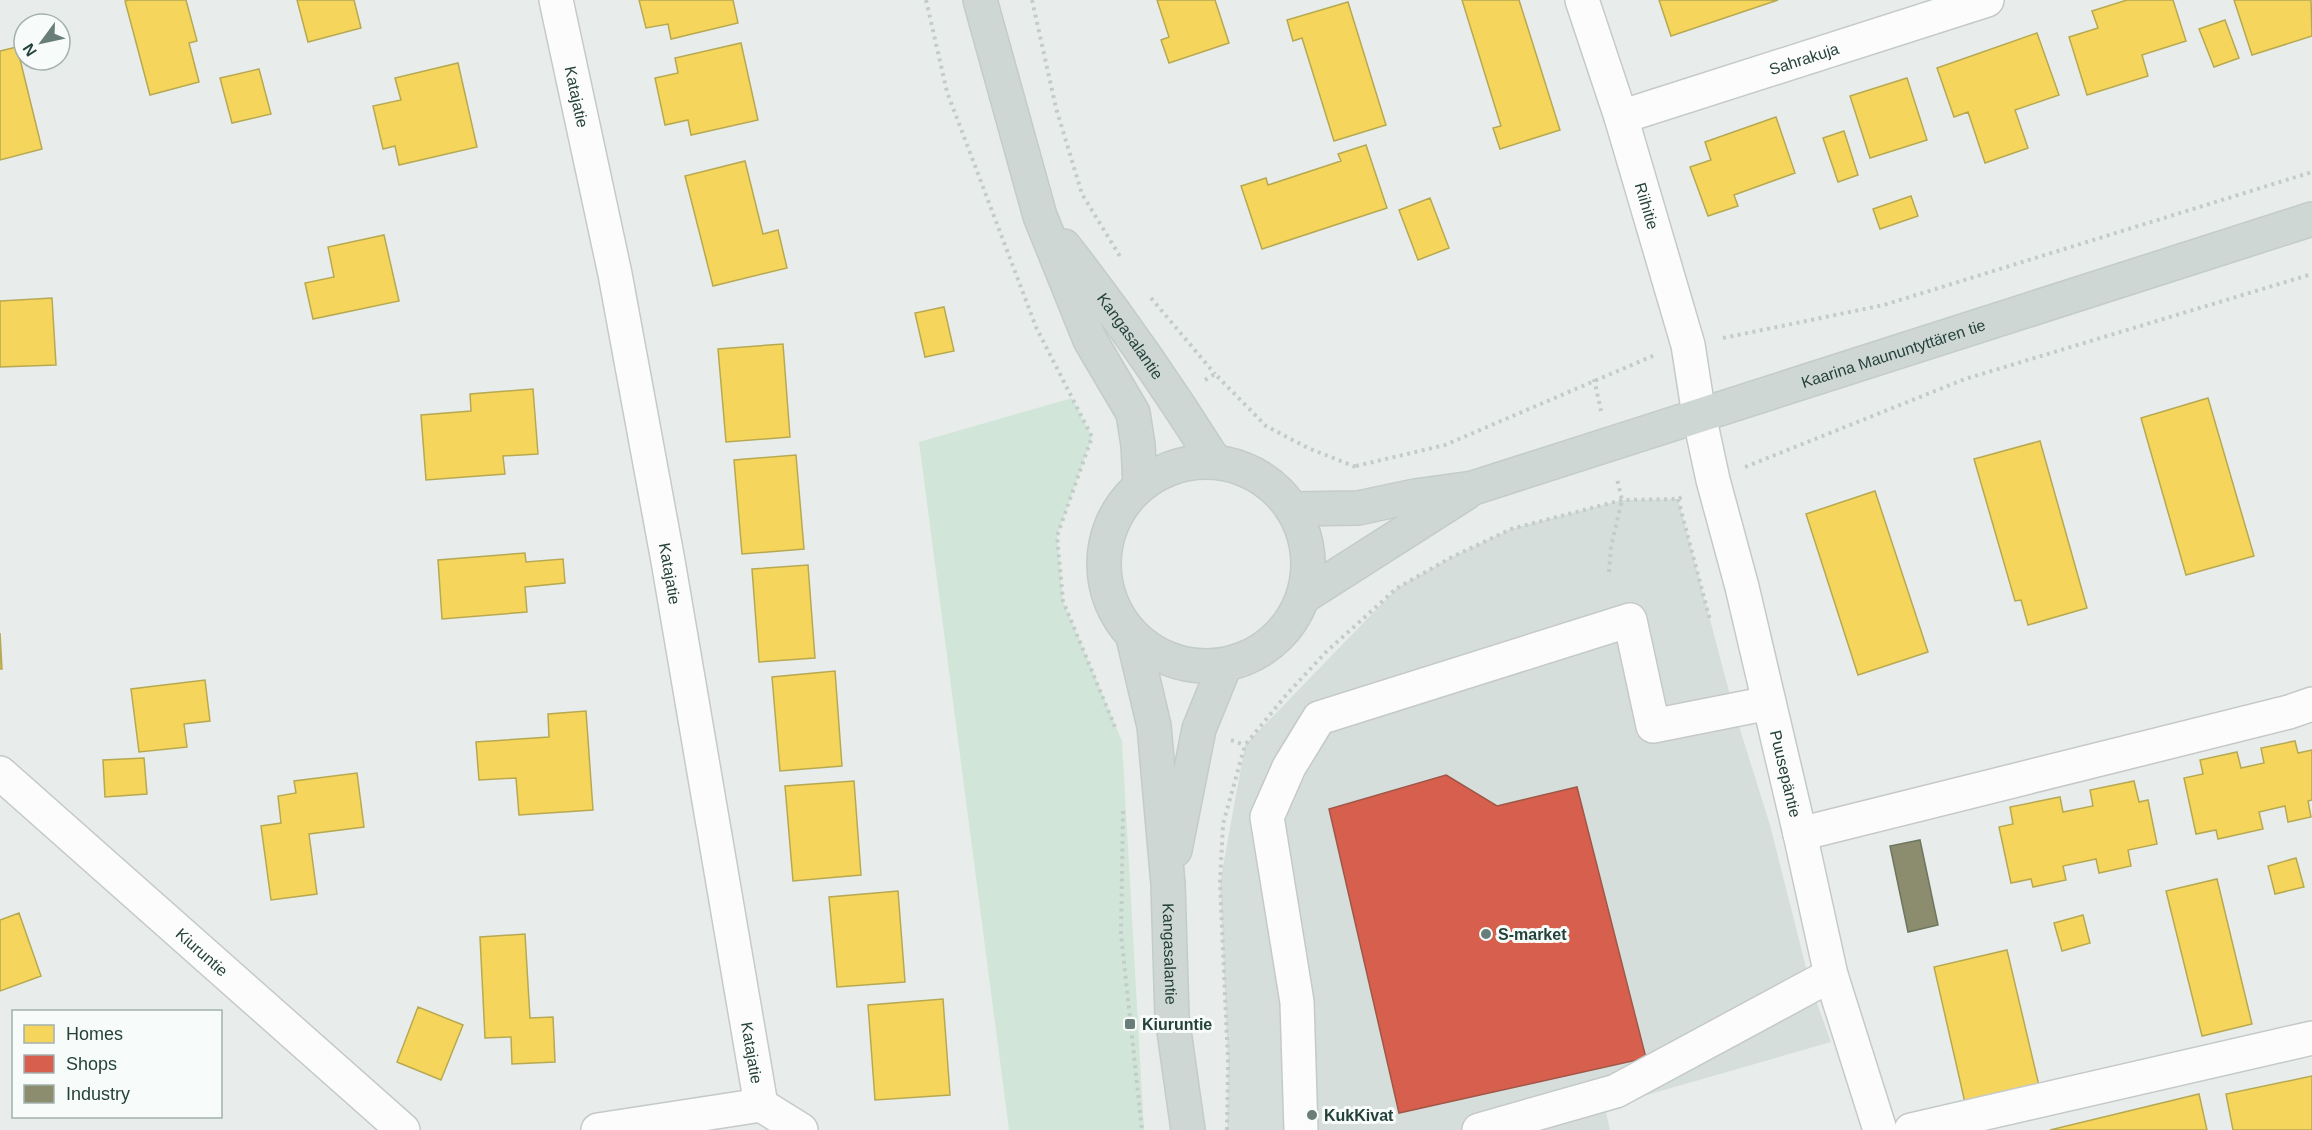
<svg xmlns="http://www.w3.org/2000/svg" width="2312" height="1130" font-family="Helvetica,sans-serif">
  <rect width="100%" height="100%" fill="#e8edeb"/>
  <path fill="#d6dedb" d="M1678,499L1734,710L1770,825L1811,987L1831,1042L1605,1107L1610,1130H1227L1228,1061L1220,883L1245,745L1397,588L1452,557L1511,529L1622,500Z"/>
  <path fill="#d1e6d8" d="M1072,398L1092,437L1057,536L1063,601L1122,741L1144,1130H1009L919,442Z"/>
  <path fill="#f6d55c" stroke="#b7a952" stroke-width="1.5" d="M129,0H186L197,41L189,43L199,82L150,95L125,1Z
    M297,0H354L361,28L308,42Z
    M639,0H733L738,23L671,39L668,24L646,28Z
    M1157,0H1215L1229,43L1169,63L1161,40L1169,37Z
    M1462,0H1519L1560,130L1500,149L1493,128L1501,126Z
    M1659,0H1778L1671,36Z
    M2127,0H2173L2186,41L2142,55L2148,76L2087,95L2069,37L2098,28L2092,11Z
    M2234,0H2311L2312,36L2252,55Z
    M1348,2L1386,125L1334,141L1302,38L1293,41L1287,20Z
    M2225,20L2239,58L2214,67L2199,29Z
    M2037,33L2059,95L2015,110L2028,148L1985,163L1968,112L1954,117L1937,68Z
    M741,43L758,120L691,135L688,120L665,125L655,78L678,73L675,58Z
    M17,47L42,149L0,160V51Z
    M458,63L477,147L399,165L395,146L383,149L373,106L401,100L395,78Z
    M259,69L271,114L232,123L220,78Z
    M1907,78L1927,140L1870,158L1850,96Z
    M1776,117L1795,173L1734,195L1738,206L1708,216L1690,167L1711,160L1705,142Z
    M1844,131L1858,175L1838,182L1823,138Z
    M1366,145L1387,208L1262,249L1241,186L1266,178L1268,185L1341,161L1338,154Z
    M745,161L763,234L778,230L787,268L713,286L685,176Z
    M1911,196L1918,216L1880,229L1873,209Z
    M1430,198L1449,248L1418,260L1399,210Z
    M384,235L399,301L313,319L305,283L334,277L328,247Z
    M52,298L56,365L0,367V301Z
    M944,307L954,351L925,357L915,313Z
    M783,344L790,437L726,442L718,349Z
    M533,389L538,454L503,456L505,474L426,480L421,415L471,411L470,394Z
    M2208,398L2254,556L2186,575L2141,418Z
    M2040,441L2087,608L2028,625L2021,600L2015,601L1974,459Z
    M796,455L804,549L742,554L734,460Z
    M1875,491L1928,652L1858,675L1806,514Z
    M525,553L526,562L563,559L565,583L525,587L527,612L442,619L438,560Z
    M808,565L815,658L759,662L752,569Z
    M0,633L2,669H0Z
    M835,671L842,766L780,771L772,677Z
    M205,680L210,721L184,724L187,747L139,752L131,689Z
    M586,711L593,810L519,815L516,778L479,780L476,742L549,737L548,714Z
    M2295,741L2298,753L2312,750V800L2308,801L2311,817L2288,822L2285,806L2259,812L2263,829L2218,839L2216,830L2196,834L2184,778L2203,774L2200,760L2237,752L2241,768L2264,763L2261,748Z
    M144,758L147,794L105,797L103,760Z
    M357,773L364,827L309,834L317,894L271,900L261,826L281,823L278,796L296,793L294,781Z
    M854,781L861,875L793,881L785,786Z
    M2134,781L2139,802L2148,800L2157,844L2128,850L2131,866L2099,873L2096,859L2063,866L2066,880L2033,887L2031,879L2011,883L1999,827L2013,824L2010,807L2060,797L2063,812L2093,806L2090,790Z
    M2296,858L2304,887L2275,894L2268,866Z
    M2217,879L2252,1024L2202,1036L2166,891Z
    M898,891L905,982L837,987L829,897Z
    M19,913L41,976L0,991V920Z
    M2083,915L2090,943L2062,951L2054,923Z
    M525,934L530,1018L553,1017L555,1062L512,1064L511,1037L485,1038L480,937Z
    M2007,950L2040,1090L1966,1107L1934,967Z
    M943,999L950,1095L875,1100L868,1005Z
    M418,1007L463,1025L441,1080L397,1062Z
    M2312,1076V1130H2233L2226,1094Z
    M2199,1094L2207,1130H2050Z"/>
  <path fill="#d6604d" stroke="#a15747" stroke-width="1.5" d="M1446,775L1497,806L1577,787L1646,1058L1399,1113L1329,809Z"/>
  <path fill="#8c8c6e" stroke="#6d765e" stroke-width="1.5" d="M1920,840L1938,925L1908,932L1890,846Z"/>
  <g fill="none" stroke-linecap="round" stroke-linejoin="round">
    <g stroke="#c5cac8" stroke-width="36">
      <g id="minor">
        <path id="s1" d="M556,0L615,274L668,561L761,1105L801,1130"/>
        <path id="s2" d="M1582,0L1621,117L1688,345L1699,415L1713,480L1742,587L1800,834L1831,975L1880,1130"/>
        <path id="s3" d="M1621,117L1987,0"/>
        <path id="s4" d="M0,773L403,1130"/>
        <path d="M1800,834L2289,712L2312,704"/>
        <path d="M598,1130L761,1105"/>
        <path d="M1301,1130L1297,1002L1267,817L1289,767L1319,718L1630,620L1653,726L1769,703"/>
        <path d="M1479,1130L1616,1091L1831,975"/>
        <path d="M1911,1130L2312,1038"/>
      </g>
    </g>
    <g stroke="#c3ccc9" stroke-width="36">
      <g id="major">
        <path d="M980,0L1040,216L1090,340L1133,413L1138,445L1140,485"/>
        <path id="s5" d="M1064,246C1118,315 1168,387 1215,462"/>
        <circle cx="1206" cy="564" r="102"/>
        <path id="s6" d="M1292,509L1358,508L1415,496L1473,488L2312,219"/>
        <path d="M1303,597L1466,493"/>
        <path id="s7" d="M1133,637L1154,726L1168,884L1172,1017L1188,1130"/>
        <path d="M1175,850L1199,729L1225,665"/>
      </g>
    </g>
    <path stroke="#c3ccca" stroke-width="4" stroke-dasharray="3 4.5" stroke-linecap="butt" d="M926,0L947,92L1036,327L1092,437L1057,536L1063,601L1115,727
      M1032,0L1056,108L1082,194L1121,258
      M1151,298L1215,374
      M1723,338L1884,305L2312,172
      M1594,379L1601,411
      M1205,380L1215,374L1266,426L1308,448L1356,467
      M1356,466L1445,445L1655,355
      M1745,467L1965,379L2312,274
      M1678,499L1710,620
      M1609,572L1611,547L1622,500L1617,479
      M1231,740L1245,745
      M1123,811L1121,934L1142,1130
      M1227,1130L1228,1061L1220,883L1223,824L1245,745L1287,694L1326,652L1397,588L1452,557L1511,529L1622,500L1678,499L1682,497"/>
    <use href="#minor" stroke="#fcfcfc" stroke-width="33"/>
    <use href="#major" stroke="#cfd7d5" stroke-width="33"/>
  </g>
  <g fill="#697e78" stroke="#f7fbf9" stroke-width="2">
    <circle cx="1486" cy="934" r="6"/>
    <rect x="1124" y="1018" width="12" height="12" rx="3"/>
    <circle cx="1312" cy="1115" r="6"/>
  </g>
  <g text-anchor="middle" stroke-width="6" stroke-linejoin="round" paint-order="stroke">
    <g font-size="16" fill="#24423a" stroke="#f7fbf9">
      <text dy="6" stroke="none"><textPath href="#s3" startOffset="192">Sahrakuja</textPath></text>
      <text dy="6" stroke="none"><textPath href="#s1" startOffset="99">Katajatie</textPath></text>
      <text dy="6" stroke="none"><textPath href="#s2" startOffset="216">Riihitie</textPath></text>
      <text dy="6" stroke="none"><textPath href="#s5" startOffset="112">Kangasalantie</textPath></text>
      <text dy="6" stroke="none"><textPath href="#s6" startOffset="624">Kaarina Maununtyttären tie</textPath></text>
      <text dy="6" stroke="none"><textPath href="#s1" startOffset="585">Katajatie</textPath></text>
      <text dy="6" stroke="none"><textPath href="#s2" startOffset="801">Puusepäntie</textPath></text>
      <text dy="6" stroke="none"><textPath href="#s4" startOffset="270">Kiuruntie</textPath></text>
      <text dy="6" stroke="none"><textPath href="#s7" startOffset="320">Kangasalantie</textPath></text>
      <text dy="6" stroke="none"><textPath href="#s1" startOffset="1071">Katajatie</textPath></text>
    </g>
    <g font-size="16" font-weight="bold" fill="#24423a" stroke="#f7fbf9" text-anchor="start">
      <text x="1498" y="940">S-market</text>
      <text x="1142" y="1030">Kiuruntie</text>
      <text x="1324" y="1121">KukKivat</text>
    </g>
  </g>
  <rect x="12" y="1010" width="210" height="108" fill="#f7fbf9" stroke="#a3b1ad" stroke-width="1.5"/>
  <rect x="24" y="1025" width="30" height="18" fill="#f6d55c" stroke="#a3b1ad" stroke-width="1.5"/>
  <text x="66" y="1040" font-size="18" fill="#24423a">Homes</text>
  <rect x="24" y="1055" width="30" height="18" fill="#d6604d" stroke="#a3b1ad" stroke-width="1.5"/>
  <text x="66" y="1070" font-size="18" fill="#24423a">Shops</text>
  <rect x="24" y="1085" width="30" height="18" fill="#8c8c6e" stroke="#a3b1ad" stroke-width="1.5"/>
  <text x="66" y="1100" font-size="18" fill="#24423a">Industry</text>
  <g transform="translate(42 42) rotate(237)"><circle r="28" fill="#f7fbf9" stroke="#a3b1ad" stroke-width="1.5"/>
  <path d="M0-4.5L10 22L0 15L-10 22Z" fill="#697e78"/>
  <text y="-9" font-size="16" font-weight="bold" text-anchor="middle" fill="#24423a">N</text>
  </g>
</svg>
